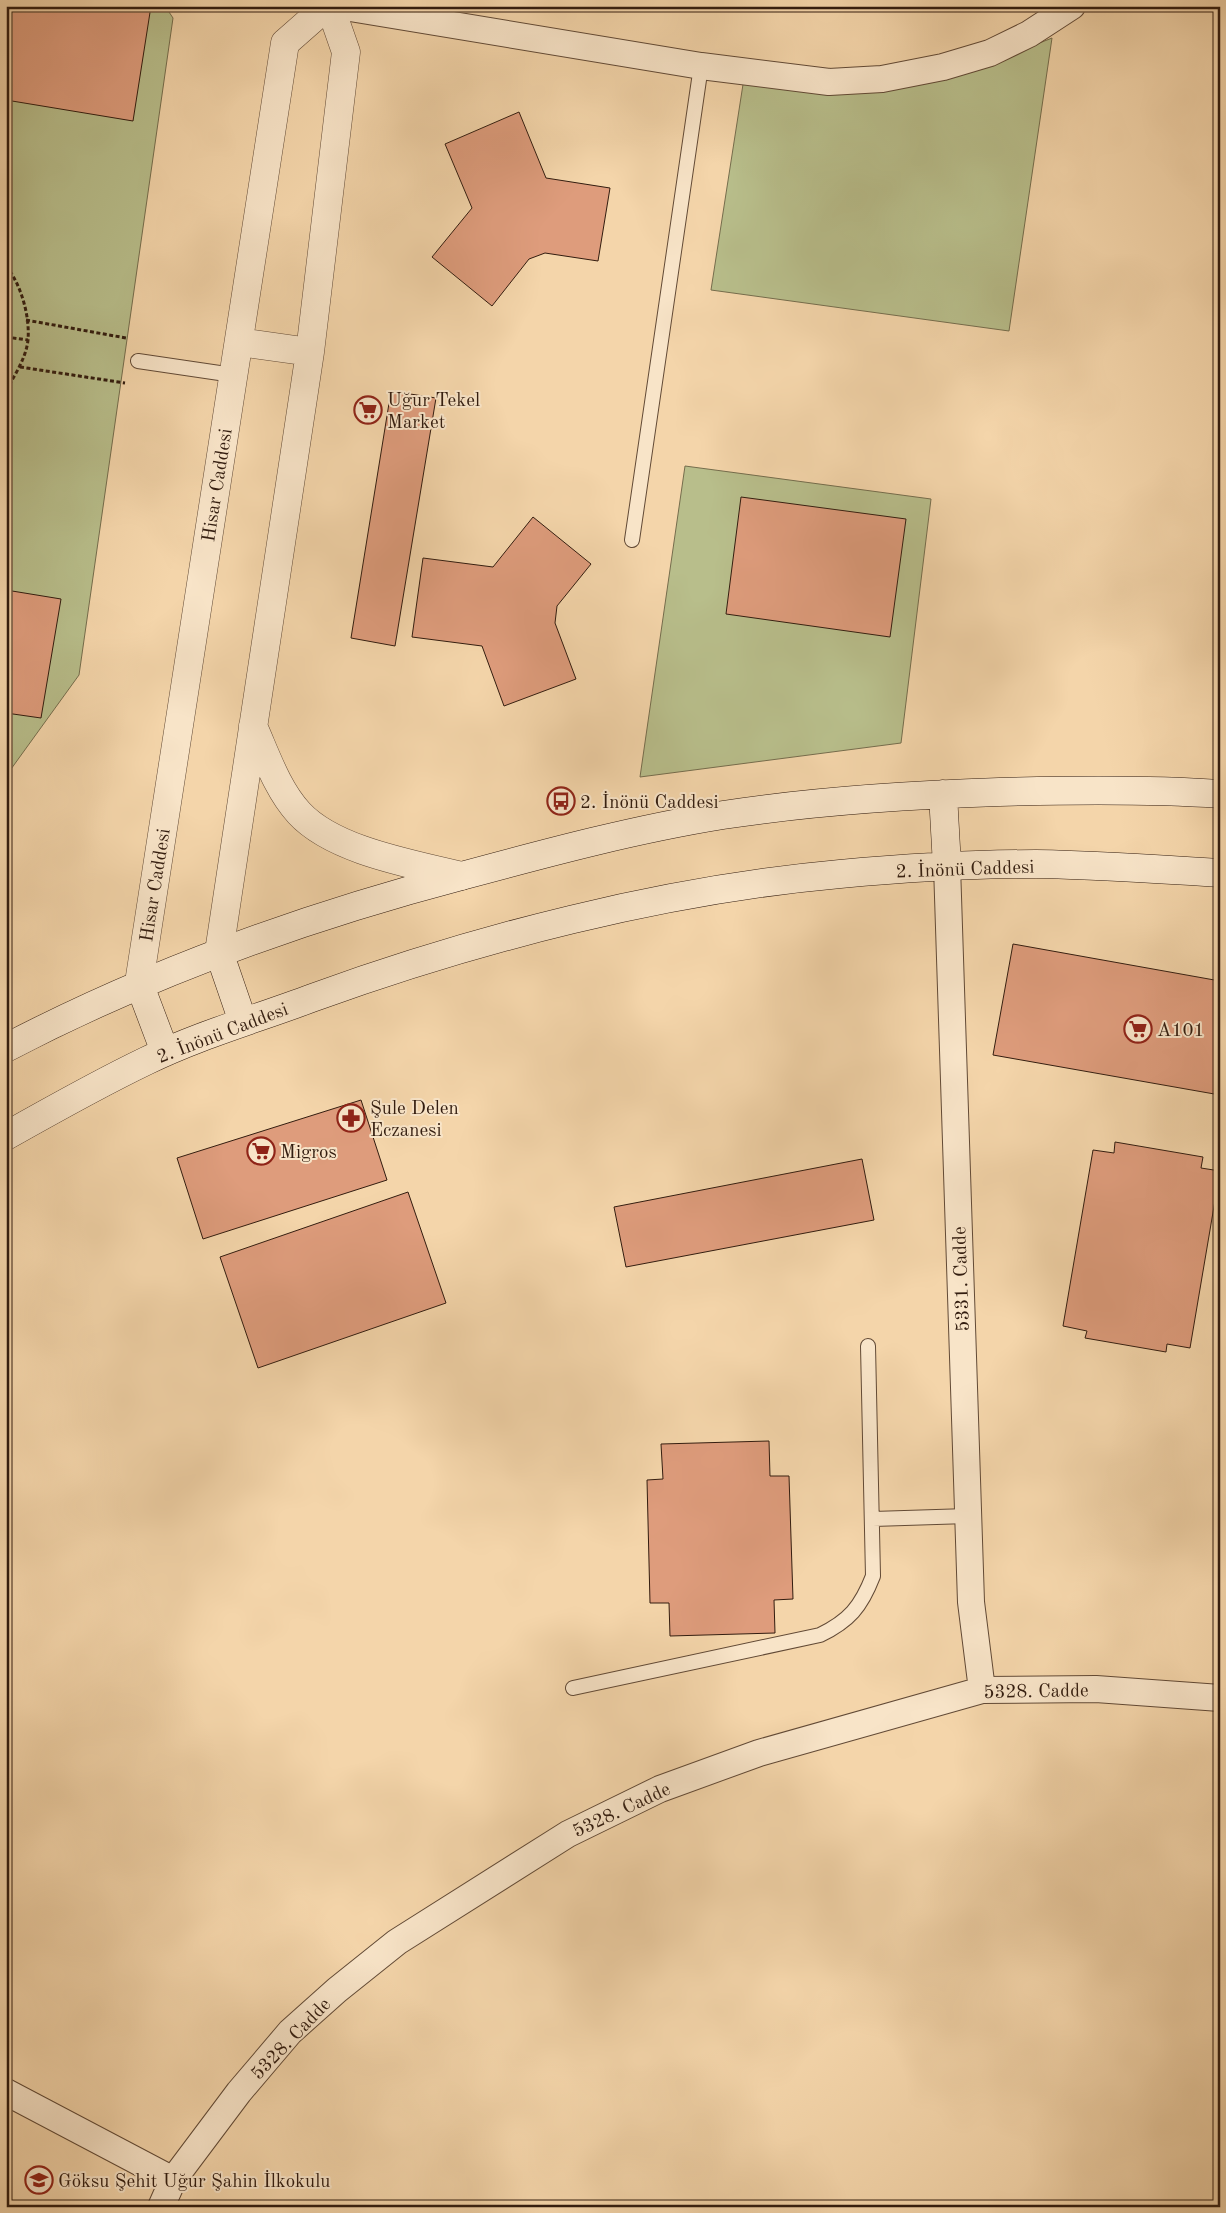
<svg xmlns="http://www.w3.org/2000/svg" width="1226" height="2213" font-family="'Old Standard TT',serif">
  <rect width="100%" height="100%" fill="#f4d5aa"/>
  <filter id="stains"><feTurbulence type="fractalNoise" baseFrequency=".004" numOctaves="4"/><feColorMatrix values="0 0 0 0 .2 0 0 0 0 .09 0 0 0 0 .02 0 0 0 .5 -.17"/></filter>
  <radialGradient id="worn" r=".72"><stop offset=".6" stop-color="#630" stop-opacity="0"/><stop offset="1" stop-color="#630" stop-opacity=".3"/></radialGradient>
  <path fill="#b8be8b" stroke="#756d4d" d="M6,6H165L173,18L79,675L6,776Z
    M1052,38L1009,331L711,290L744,78L972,70Z
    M685,466L931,499L901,743L640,777Z"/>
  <path fill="#de9c7c" stroke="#321c0f" d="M6,6H151L133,121L6,100Z
    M519,112L546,178L610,188L598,261L545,253L529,259L492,306L432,257L472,208L445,144Z
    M391,391L436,398L395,646L351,638Z
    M741,497L906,519L890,637L726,614Z
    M533,517L591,564L557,606L555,623L576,679L504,706L482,646L412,637L423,558L493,567Z
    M6,590L61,599L41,718L6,713Z
    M1013,944L1220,981V1095L993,1055Z
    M361,1100L387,1180L203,1239L177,1158Z
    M1115,1142L1203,1157L1201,1168L1220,1171L1190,1348L1167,1344L1166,1352L1085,1338L1087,1331L1063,1326L1093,1150L1114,1153Z
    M862,1159L874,1220L626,1267L614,1207Z
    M408,1192L446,1303L258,1368L220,1257Z
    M769,1441L770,1476H789L793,1599L774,1600L775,1633L670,1636L669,1603H650L647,1480L663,1479L661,1444Z"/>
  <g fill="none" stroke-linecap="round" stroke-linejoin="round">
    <g stroke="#624a36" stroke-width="16">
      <path id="service" d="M138,361L233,375
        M632,540L701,66
        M873,1519L968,1516
        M573,1688L820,1635C849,1621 861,1607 873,1576L868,1346"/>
    </g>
    <g stroke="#624a36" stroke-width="28">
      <path id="minor" d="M338,6L701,66L829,82L882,79L943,67L990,53L1029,34L1072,6
        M947,866L971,1602L982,1690
        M6,2092L173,2180
        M161,2207L173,2180L239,2092L290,2032L337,1990L397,1942L568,1834L660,1789L759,1753L982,1690L1096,1689L1220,1698"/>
    </g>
    <g stroke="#624a36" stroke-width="29">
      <path id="tertiary" d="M239,342L310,352
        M253,726C266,755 277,789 299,813C334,851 413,864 461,876
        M219,952L310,352L346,52L330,6
        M139,983L285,43L327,6"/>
    </g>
    <g stroke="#321c0f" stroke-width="29">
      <path id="secondary" d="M943,794L947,866
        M219,952L243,1022
        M139,983L165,1052
        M6,1048C153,971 305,917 465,875C550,852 636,829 723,815C814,801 907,795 999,792C1073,790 1146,789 1220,794
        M6,1136C52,1110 98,1084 146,1061C199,1035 256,1019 312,998C478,938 663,890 840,874C905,868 971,864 1036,864C1098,865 1159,869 1220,873"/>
    </g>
    <path stroke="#321c0f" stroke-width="3" stroke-dasharray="4 2.5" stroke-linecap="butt" d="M6,266C21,284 30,316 28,340C26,358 15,375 6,390
      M26,320L126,338
      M6,337L28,340
      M20,367L125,383"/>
    <use href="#service" stroke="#f8e4c8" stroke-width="14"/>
    <use href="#minor" stroke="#f8e4c8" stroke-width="26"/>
    <use href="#tertiary" stroke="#f8e4c8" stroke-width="28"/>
    <use href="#secondary" stroke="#f8e4c8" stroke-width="28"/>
  </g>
  <defs>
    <g id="supermarket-ring" transform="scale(1.4375)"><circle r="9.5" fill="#f8e4c8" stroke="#8f2418" stroke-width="1.5"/><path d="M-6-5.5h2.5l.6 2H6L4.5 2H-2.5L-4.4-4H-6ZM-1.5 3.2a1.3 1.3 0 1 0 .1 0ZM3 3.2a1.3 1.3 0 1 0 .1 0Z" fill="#8f2418"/></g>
    <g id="bus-ring" transform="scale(1.4375)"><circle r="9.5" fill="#f8e4c8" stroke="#8f2418" stroke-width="1.5"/><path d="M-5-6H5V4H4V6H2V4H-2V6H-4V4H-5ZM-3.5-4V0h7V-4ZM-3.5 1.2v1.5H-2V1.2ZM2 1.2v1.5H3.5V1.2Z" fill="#8f2418"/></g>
    <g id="pharmacy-ring" transform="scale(1.4375)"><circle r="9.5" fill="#f8e4c8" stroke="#8f2418" stroke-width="1.5"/><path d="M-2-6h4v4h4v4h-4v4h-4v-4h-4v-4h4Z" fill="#8f2418"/></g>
    <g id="school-ring" transform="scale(1.4375)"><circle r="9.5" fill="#f8e4c8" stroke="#8f2418" stroke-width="1.5"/><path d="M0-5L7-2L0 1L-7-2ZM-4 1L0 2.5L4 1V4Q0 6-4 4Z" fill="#8f2418"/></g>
  </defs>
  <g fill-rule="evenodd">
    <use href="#supermarket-ring" x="368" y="410"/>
    <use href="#bus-ring" x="561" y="801"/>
    <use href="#supermarket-ring" x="1138" y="1029"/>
    <use href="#pharmacy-ring" x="351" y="1118"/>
    <use href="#supermarket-ring" x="261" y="1151"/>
    <use href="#school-ring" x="39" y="2180"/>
  </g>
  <g text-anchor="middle" stroke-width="4" stroke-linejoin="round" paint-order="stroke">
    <g font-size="19" fill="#321c0f" stroke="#f8e4c8" text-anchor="start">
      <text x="387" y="406">Uğur Tekel<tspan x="387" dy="22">Market</tspan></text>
      <text x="580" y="808">2. İnönü Caddesi</text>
      <text x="1157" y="1036">A101</text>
      <text x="370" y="1114">Şule Delen<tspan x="370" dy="22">Eczanesi</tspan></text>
      <text x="280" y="1158">Migros</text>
      <text x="58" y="2187">Göksu Şehit Uğur Şahin İlkokulu</text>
    </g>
    <g font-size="19" fill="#321c0f" stroke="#f8e4c8">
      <text transform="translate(216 485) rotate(-81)" y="7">Hisar Caddesi</text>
      <text transform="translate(965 868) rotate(-2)" y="7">2. İnönü Caddesi</text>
      <text transform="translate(154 885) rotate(-81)" y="7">Hisar Caddesi</text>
      <text transform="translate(222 1032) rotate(-21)" y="7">2. İnönü Caddesi</text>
      <text transform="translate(960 1279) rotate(-92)" y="7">5331. Cadde</text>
      <text transform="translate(1036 1690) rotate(-1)" y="7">5328. Cadde</text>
      <text transform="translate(621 1809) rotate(-25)" y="7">5328. Cadde</text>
      <text transform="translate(290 2038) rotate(-46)" y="7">5328. Cadde</text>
    </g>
  </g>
  <rect width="1226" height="2213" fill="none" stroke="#f4d5aa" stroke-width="25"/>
  <rect x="8" y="8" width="1211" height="2198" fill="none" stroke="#321c0f" stroke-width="2.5"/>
  <rect x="12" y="12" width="1201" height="2188" fill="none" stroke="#321c0f"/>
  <rect width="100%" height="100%" filter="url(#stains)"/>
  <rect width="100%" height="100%" fill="url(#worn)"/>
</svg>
